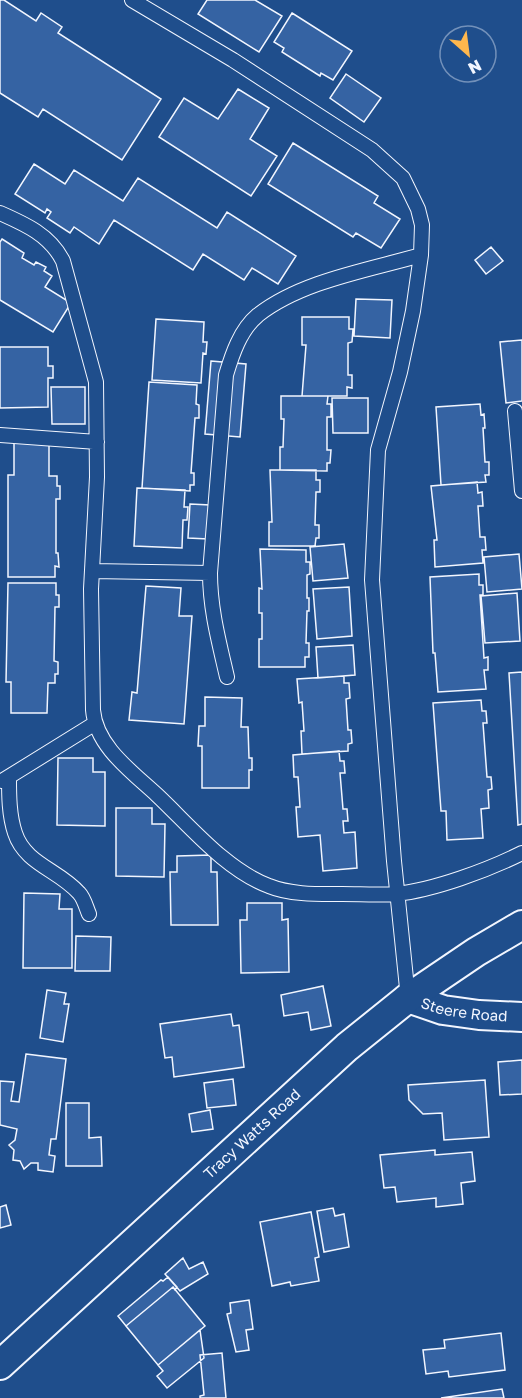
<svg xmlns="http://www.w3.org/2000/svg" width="522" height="1398" font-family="'Golos Text',sans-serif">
  <rect width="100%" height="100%" fill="#1f4e8c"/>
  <path fill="#3563a3" stroke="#f2f6ff" stroke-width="1.5" d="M0,0H4L36,21L41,13L62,27L58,33L161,99L122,160L43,109L38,117L0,93Z
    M207,0H255L282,16L259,52L198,14Z
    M292,13L352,51L333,80L321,73L320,76L282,52L284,48L274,42Z
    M346,74L381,98L364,122L330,98Z
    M238,89L269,108L250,139L277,156L251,196L159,137L184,98L218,119Z
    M293,143L378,196L374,203L400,219L381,248L356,233L353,237L268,184Z
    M34,164L65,184L74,170L123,201L138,178L217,228L227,212L296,256L278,284L252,268L244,280L203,254L193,270L114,220L99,244L74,227L70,233L47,218L51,212L47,209L45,213L15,194Z
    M2,239L24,253L22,258L34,265L36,262L46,267L44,271L52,276L45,287L71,303L53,332L0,300V242Z
    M491,247L503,261L486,274L475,260Z
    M356,299L392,300L390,338L354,336Z
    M302,317H349V329H353L352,342L348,343V375H352V388L347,387V396H302L306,345H302Z
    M156,319L204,322L203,342H207L206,354L203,353L201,383L152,380Z
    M522,340V401L506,403L500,342Z
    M0,347H48V366H53V378H48V407L0,408Z
    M211,361L246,364L240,437L205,434Z
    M149,382L197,385L196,404L199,405V418H195L191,473H194V485H190V491L142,488Z
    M51,387H85V424H52Z
    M281,396H328L327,404H331V417H327V450H331L330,463H327V471L280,470V447H283L284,419H281Z
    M332,398H368V433H333Z
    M480,404L481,415L484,414L485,428H483L485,462H489V475H485L486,482L441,485L436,407Z
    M14,443H49V476H57V486H60V499H56V553H58L59,567L55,566V577H8V475H14Z
    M270,470H316V480H320V492H316L315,525H319V538H316L315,546H269V522H272Z
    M477,482L478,493L482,492L483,506H478L480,537H485L486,550H482L483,563L435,567L434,540H437L431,486Z
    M137,488L185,490L184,507H188L187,520H183L182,548L134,546Z
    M190,504L210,505L208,539L188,538Z
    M344,544L348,578L313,581L310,547Z
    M260,549L306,550V562H310V574L307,575V598H309V611H307L306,643H309V657H305V667H259V639H262V613H259V588L262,589Z
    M519,554L522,589L487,592L484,557Z
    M479,574V585H483V595H480L484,658L488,657V670H484L486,689L438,692L435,653H433L430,577Z
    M8,583H56V595H59V607H55L54,661L58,662V674H55V683H48L47,713H11V682H6Z
    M146,586L181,588L179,616H192L184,724L129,720L132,692L137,693Z
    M349,587L352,636L317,639L313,589Z
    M517,593L520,641L485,643L481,596Z
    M353,645L355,675L318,678L316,647Z
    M522,672V824L518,825L509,673Z
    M344,676V683H349L350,698L346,699L348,730H351L352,743L348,744V751L302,754L301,731H304L302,702L299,703L297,679Z
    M205,697L242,698L241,727H248L249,758H252V770H249V788H202V746H198L199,726H205Z
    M481,700L482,711H486L487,723H483L487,777H491L492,789L488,790L489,808L481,809L483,838L447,840L446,811H441L433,703Z
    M339,751L340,761H344L345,773H340L343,809H347L348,821H343L344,833L355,832L357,868L323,871L320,835L298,837L296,807H300L298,777H294L293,755Z
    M58,758H93V772H105V826L57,825Z
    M116,808H152V824H165L164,877L116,876Z
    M211,855V872H217L218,925H171L170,872H177V856Z
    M24,893L60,894L59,909H72V968H23Z
    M247,903H282V920L288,919L289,972L241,973L240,920H247Z
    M76,936L111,937L110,971H75Z
    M323,986L331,1026L311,1030L308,1012L284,1016L281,995Z
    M47,990L66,993L64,1004H69L63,1042L40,1038Z
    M231,1014L233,1026L239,1025L244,1067L174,1077L172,1057L165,1058L160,1024Z
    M26,1054L66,1059L56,1139H51L49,1155L55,1156L53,1172L38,1170V1163H31L24,1169L20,1161L13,1160L14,1150L9,1145L15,1140L17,1129L0,1125V1081L14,1082L11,1101L19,1102Z
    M522,1060V1094L500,1095L498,1062Z
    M233,1079L236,1105L207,1108L204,1083Z
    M485,1080L489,1137L444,1140L442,1113L423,1114L409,1100L408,1085Z
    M66,1103H89V1138L101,1137L102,1166H66Z
    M210,1110L213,1129L192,1132L189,1114Z
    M435,1150V1155L472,1152L475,1181L461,1183L463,1204L436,1207V1198L397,1202L395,1187L384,1188L380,1155Z
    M6,1205L11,1225L0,1228V1207Z
    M333,1208L335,1216L344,1214L349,1247L324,1252L317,1211Z
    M311,1212L319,1257L315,1258L319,1281L291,1286L290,1282L272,1286L260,1222Z
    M183,1258L189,1269L203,1262L208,1274L180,1291L165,1274Z
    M168,1277L177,1287L175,1290L173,1287L126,1326L118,1316L161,1280L163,1281Z
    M173,1287L205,1326L158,1365L126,1326Z
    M249,1300L253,1329L246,1330L249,1350L236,1352L227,1314L231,1313L230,1303Z
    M200,1330L204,1358L167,1388L157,1376L163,1371L158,1365Z
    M501,1333L505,1370L449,1377L448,1371L426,1374L423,1350L445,1348L444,1340Z
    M222,1353L226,1398H200V1396L204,1395L200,1355Z
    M502,1389L504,1398H441Z"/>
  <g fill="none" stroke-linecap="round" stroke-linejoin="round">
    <g stroke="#f2f6ff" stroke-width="16">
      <path id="service" d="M132,0L233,60L372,150L403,178L418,209L422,225L421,255L413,311L400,372L378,450L372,580L394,861L408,998
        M0,213C25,224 50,235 63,261L96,382L97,477L91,589L93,710C96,746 131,771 157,795C190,826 226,870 269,886C291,895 319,894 342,894C360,894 378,895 396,894C434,890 488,870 522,853
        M515,411L522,491
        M0,435L97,442
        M92,571L210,573
        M227,677C219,642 210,609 210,573L226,375C232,355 240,330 258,315C301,281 369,270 421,255
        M9,777C9,795 9,815 15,833C25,864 59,870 79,893C84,898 86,907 89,914
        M2,781L94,724"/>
    </g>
    <g stroke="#f2f6ff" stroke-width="32">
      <g id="minor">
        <path id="s1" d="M408,998L443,1010L479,1015L522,1017"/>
        <path id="s2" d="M0,1365L347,1047L408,998L476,952L522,925"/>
      </g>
    </g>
    <use href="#service" stroke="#1f4e8c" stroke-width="14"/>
    <use href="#minor" stroke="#1f4e8c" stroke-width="28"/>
  </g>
  <g text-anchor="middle" stroke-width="4.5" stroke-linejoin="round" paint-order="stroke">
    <g font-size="15" fill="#f2f6ff" stroke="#1f4e8c">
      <text dy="5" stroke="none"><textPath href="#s1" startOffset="58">Steere Road</textPath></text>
      <text dy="5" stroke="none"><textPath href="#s2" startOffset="342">Tracy Watts Road</textPath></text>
    </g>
  </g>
  <g transform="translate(468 54) rotate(152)"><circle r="28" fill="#1f4e8c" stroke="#7391ba" stroke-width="1.5"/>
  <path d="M0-4.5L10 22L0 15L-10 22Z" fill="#ffb74d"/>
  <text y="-9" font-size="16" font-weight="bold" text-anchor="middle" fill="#f2f6ff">N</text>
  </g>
</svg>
